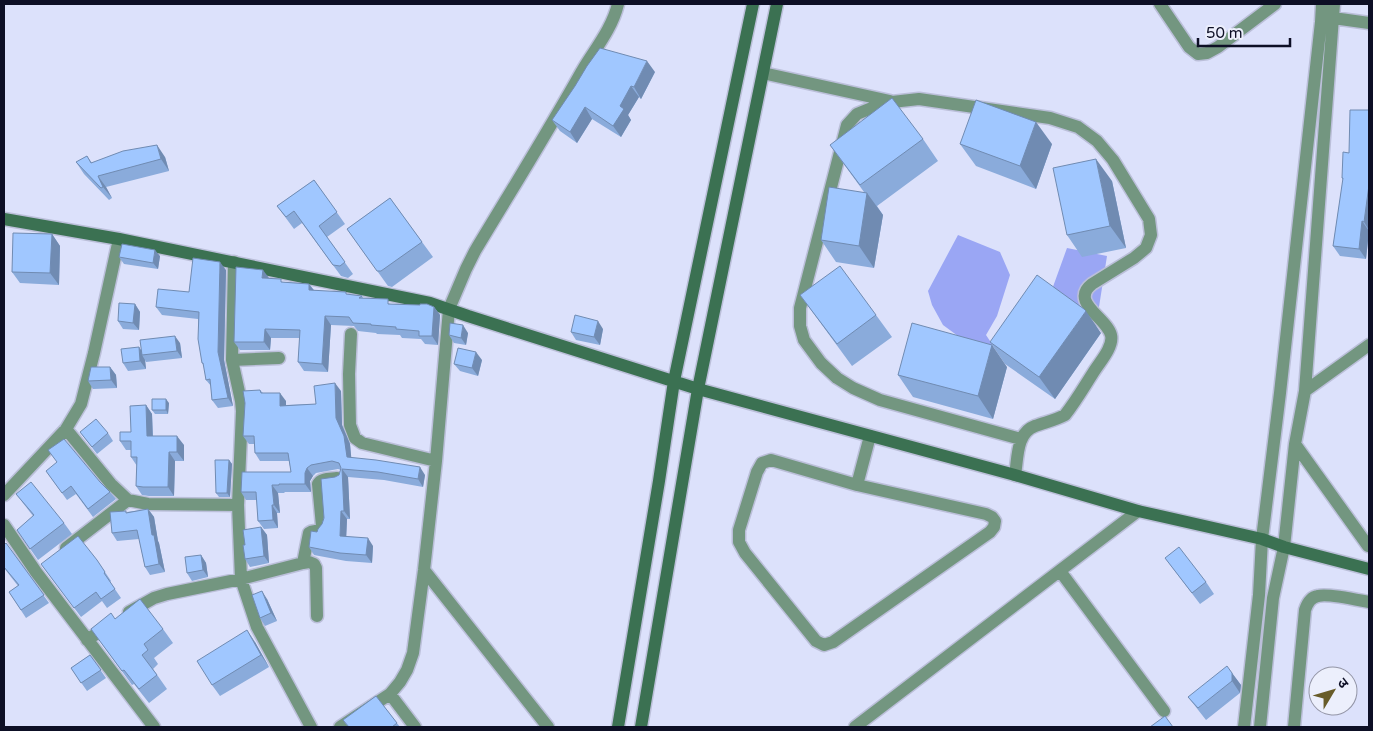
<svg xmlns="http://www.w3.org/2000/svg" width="1373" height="731" font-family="'Varela Round','Noto Sans Devanagari',sans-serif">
  <rect width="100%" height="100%" fill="#dce1fb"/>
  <path fill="#9aa6f4" d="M958,235L1000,252L1010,275L997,316L986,335L992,344L996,364L943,325L932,305L928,291Z
    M1067,248L1107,256L1096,326L1050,295Z"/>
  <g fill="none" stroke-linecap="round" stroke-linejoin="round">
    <g stroke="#bbbfd9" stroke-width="15">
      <path id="street" d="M1160,4L1189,47L1198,54L1207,53L1218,47L1275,4
        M1326,17L1369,23
        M763,73L890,101
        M234,262L232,360L241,401L242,411L238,505L241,579L257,627L311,727
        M351,334L349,374L350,425L355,438L362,443L436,461
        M232,360L279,358
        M1305,391L1369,345
        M66,429L111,484L128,500L148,504L238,505
        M1295,444L1368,546
        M1015,475C1018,458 1016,433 1035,426C1046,422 1056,420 1065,415C1076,401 1084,387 1093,373C1098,365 1104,358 1108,350C1110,346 1112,339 1111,335C1107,318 1069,302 1092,284L1134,258L1146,248L1151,235L1149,219L1113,160L1097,141L1078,127L1050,118L919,99L892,102L874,107L857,114L847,125L800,308V326L804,340L821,363L837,378L853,388L880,400L1021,439
        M857,485L771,460L762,463L757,472L739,530V542L745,553L816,641L824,645L833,642L990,532L994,527L995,521L992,517L986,514L857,485L870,436
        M4,495L66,429L81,404L94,353L119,239
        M4,525L36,572L154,727
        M66,548L128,500
        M303,563L309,533C314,529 319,534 322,526L318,484C321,478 330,479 337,478
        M424,570L548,727
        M1060,571L1164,711
        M129,612L154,598L167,594L241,579L303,563L309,562L314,564L316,568L317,616
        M87,640L108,626
        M390,694L415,727
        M340,727L390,694L400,682L407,670L413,653L424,570L436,461L449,309L466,269L475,251C511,191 548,132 582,71C595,49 612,29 618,4
        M855,727L1138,511
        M1244,727L1259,595L1262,539L1280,393L1321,22L1322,4
        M1260,727L1273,598L1284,547L1295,444L1305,391L1334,4
        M1294,727L1305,610C1307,604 1311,597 1318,596C1327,593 1358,600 1369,602"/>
    </g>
    <g stroke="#bbbfd9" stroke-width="15">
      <path id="secondary" d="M4,219L119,239L430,303L468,316L698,389L1015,475L1138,511L1262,539L1284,547L1369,569
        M618,727L659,481L674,381L753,4
        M641,727L698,389L777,4"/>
    </g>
    <use href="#street" stroke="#739680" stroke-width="12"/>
    <use href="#secondary" stroke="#3b7152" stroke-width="12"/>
  </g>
  <path fill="#8aabdb" d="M655,72L641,99L639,97L628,115L631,120L621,137L592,119L577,143L560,131L552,120Z
    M1369,110V231L1366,259L1340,256L1333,246L1343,180L1342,178L1349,153Z
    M923,139L938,161L877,206L883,215L874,268L836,262L821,240L864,192L830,145Z
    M960,144H1052L1036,189L976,166Z
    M87,156L92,163L165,157L169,171L106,187L112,198L109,200L84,174L76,162Z
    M314,180L345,224L327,237L353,274L348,278L341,276L302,223L294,229L277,206Z
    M1112,181L1126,248L1082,257L1067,235Z
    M390,198L433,257L392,287L388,286L347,229Z
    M52,234L60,246L59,285L20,283L12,272Z
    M160,256L158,269L124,264L119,257Z
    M226,270L224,360L233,406L218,408L212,400L211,386L206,380L204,366L202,363L198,319L162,315L156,307L189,292Z
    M269,278L283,282L309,284L314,290L362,296L363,298L391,304L434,307L440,315L438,345L425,344L421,339L402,338L400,335L377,334L376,333L358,331L354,326L331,325L328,372L304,371L298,362L300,338H271L270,350H240L234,342Z
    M800,295L876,315L892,337L852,366Z
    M135,304L140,312L139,330L123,329L118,321Z
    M603,329L600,345L576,340L571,332Z
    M468,333L466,345L454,343L449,335Z
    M1101,333L1055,399L1005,364L990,342Z
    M180,343L182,358L146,362L145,360L146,369L128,371L123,363L139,347L141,350Z
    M482,360L478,376L460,371L454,364Z
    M110,367L116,375L117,388L93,389L88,381Z
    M1007,367L993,419L913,397L898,375Z
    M260,390L263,393L286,401V405L316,404L341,391L342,425L350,444L351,458L425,475L423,487L384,480L348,477L350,519H347L346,536L373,546L372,563L346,561L314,555L309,547L322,524L335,477L339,475L341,470L338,469L316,473L313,476L310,481L311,492H284L285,493H278L280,513H277L278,528L264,529L258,521L257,500H246L241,492L291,472L289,461H260L255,453L254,444H249L243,436Z
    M169,403L168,414H155L152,410Z
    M146,405L152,414L153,436L184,445V461H175L174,496H149L142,495L136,486L137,466L131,457V450H126L120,441L131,432Z
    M80,432L108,433L113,441L97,454Z
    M229,460L232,464L230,497H219L216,493Z
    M46,471L100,482L110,492L116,499L93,517L76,494L67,500Z
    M16,494L64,523L72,534L38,560L17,530L33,516Z
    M148,509L154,517L158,541L159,543L165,572L150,575L145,567L139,539L117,541L112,533L127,512Z
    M261,527L267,535L269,563L250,567L245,559Z
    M4,542L5,544L6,543L49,603L26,618L9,592L18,586L4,568Z
    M201,555L206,563L208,577L192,581L187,573Z
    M1165,558L1206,582L1214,594L1200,604Z
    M41,564L103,569L111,581L110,582L121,598L107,608L102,601L81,617Z
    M267,599L277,621L265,626L260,618Z
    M115,619L163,629L173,643L154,658L158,664L153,669L167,689L149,703L134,684L132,685L91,629Z
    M255,642L269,667L220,696L212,685Z
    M90,655L106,678L87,691L71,668Z
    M1232,673L1241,685L1240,693L1206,720L1188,697Z
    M376,696L400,727H348L343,720Z"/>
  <path fill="#708bb2" d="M647,61L655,72L641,99L634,87Z
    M631,86L639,97L628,115L631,120L621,137L613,126L620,106Z
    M585,107L592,119L577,143L570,132Z
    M1036,122L1052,144L1036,189L1020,166Z
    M157,145L165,157L169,171L161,159Z
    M1096,159L1112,181L1126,248L1110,226Z
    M98,176L106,187L112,198L103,187Z
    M1369,185V230L1364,222Z
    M867,193L883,215L874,268L859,246Z
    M1362,221L1369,231L1366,259L1359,249Z
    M52,234L60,246L59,285L50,273Z
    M155,250L160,256L158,269L153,263Z
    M220,262L226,270L224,360L233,406L228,398L218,352Z
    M263,270L269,278H262Z
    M309,284L315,292L309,290Z
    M135,304L140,312L139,330L133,323Z
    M434,307L440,315L438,345L432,336Z
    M1086,311L1101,333L1055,399L1039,377Z
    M325,316L331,325L328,372L322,364Z
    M598,321L603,329L600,345L594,337Z
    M463,325L468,333L466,345L461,338Z
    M265,329L271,338L270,350L264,342Z
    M175,336L180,343L182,358L177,351Z
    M992,345L1007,367L993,419L978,396Z
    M139,347L144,355H142L145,360L146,369L140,361Z
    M476,352L482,360L478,376L472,368Z
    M110,367L116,375L117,388L111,380Z
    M335,383L341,391L342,425L350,444L352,465L347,457L336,418Z
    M280,393L286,401V413L280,406Z
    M166,399L169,403L168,414L166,410Z
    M146,405L152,414L153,445L147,436Z
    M177,436L184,445V461L177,452Z
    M169,452L175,461L174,496L168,487Z
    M229,460L232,464L230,497L227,493Z
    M420,467L425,475L423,487L418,479Z
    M307,468L313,476L310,481L311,492L305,484V473Z
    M342,469L348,477L350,519L344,511Z
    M272,485L278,493L280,513L274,505Z
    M272,505L277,513L278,528L273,520Z
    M148,509L154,517L158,541L159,543L165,572L159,564L152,535Z
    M341,511L347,519L346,544L340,536Z
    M261,527L267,535L269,563L264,556Z
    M368,538L373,546L372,563L366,555Z
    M201,555L206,563L208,577L203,570Z
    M262,591L267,599L277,621L271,613Z
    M247,630L255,642L269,667L261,655Z
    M1232,673L1241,685L1240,693L1232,681Z"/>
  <path fill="#a0c7ff" stroke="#708bb2" d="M600,48L647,61L634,87L631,86L620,106L624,109L613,126L585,107L570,132L552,120L575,86L587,66Z
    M892,98L923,139L860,185L830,145Z
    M976,100L1036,122L1020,166L960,144Z
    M1350,110H1369V185L1364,222L1362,221L1359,249L1333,246L1343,178H1342L1343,152L1349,153Z
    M157,145L161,159L98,176L103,187L101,188L76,162L87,156L91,163L123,151Z
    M1096,159L1110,226L1067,235L1053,168Z
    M314,180L337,212L319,226L345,262L340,266L333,265L294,211L286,217L277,206Z
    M829,187L867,193L859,246L821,240Z
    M390,198L422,242L381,271H377L347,229Z
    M13,233L52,234L50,273L12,272Z
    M122,244L155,250L153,263L119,257Z
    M193,258L220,262L218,352L228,398L212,400L210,379L206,380L203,363H202L198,339L199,312L156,307L158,289L189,292Z
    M840,266L876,315L837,344L800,295Z
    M236,267L263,270L262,278L281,279V282L309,284V290L346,292V294L362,296L359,298L388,299V304L420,305V304H427L434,307L432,336H419V331L396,329V327L371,325V324L353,323L349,317L325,316L322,364L298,362L300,330L265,329L264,342H234Z
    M1037,275L1084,309L1086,311L1039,377L990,342Z
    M119,303L135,304L133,323L118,321Z
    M575,315L598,321L594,337L571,332Z
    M450,323L463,325L461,338L449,335Z
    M912,323L992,345L978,396L898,375Z
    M175,336L177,351L142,355L140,340Z
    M139,347L140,361L123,363L121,349Z
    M458,348L476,352L472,368L454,364Z
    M91,367H110L111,380L88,381Z
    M335,383L336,418L344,436L347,457L376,460L420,467L418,479L378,472L342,469L344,511H341L340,536L368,538L366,555L340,553L309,547L311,531L317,532L318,529L322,524L324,518L321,479L335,477L339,475L341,468L339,463L332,461L311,465L307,468L305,473V484H279V485H272L274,505H272L273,520L258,521L256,492H241L242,472H291L288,453H255L254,436H243L245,403L243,391L260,390L261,393H280V406L316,404L314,386Z
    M152,399H166V410H152Z
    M146,405L147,436H177V452H169L168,487H143L136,486L137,457H131V441H120V432H131L130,406Z
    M96,419L108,433L92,447L80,432Z
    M64,439L100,482L110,492L88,509L71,486L62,493L46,471L57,462L48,450Z
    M215,460H229L227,493H216Z
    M31,482L64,523L30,549L17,530L34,515L16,494Z
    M148,509L152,535H154L159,564L145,567L137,530L112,533L110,512L126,511V513Z
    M261,527L264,556L245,559L243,545H245L243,530Z
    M78,536L97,560L105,572L104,573L115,589L101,599L96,592L74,608L41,564Z
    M4,542L5,544L6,543L44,595L21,610L9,592L19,585L4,567Z
    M1179,547L1206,582L1192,593L1165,558Z
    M201,555L203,570L187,573L185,557Z
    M262,591L271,613L260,618L252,595Z
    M140,599L163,629L144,644L148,650L142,655L157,675L139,689L124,670L122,671L91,629L111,613L115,619Z
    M247,630L261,655L212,685L197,661Z
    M90,655L101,670L81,683L71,668Z
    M1227,666L1232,673V681L1198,708L1188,697Z
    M376,696L397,723L392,727H349L343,720Z
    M1165,716L1173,727H1150Z"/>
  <rect width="1373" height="731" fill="none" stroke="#0d0f25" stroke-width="10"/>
  <g transform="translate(1333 691) rotate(52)"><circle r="24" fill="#eceffc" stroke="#9395a6"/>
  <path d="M0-4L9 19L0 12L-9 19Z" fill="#685c29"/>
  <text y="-8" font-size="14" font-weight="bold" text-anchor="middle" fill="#0d0f25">उ</text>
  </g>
  <path d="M1198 38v8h92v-8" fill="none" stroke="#0d0f25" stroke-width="2.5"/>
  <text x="1206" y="38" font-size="15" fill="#0d0f25" stroke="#eceffc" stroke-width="4" paint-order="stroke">50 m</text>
</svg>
